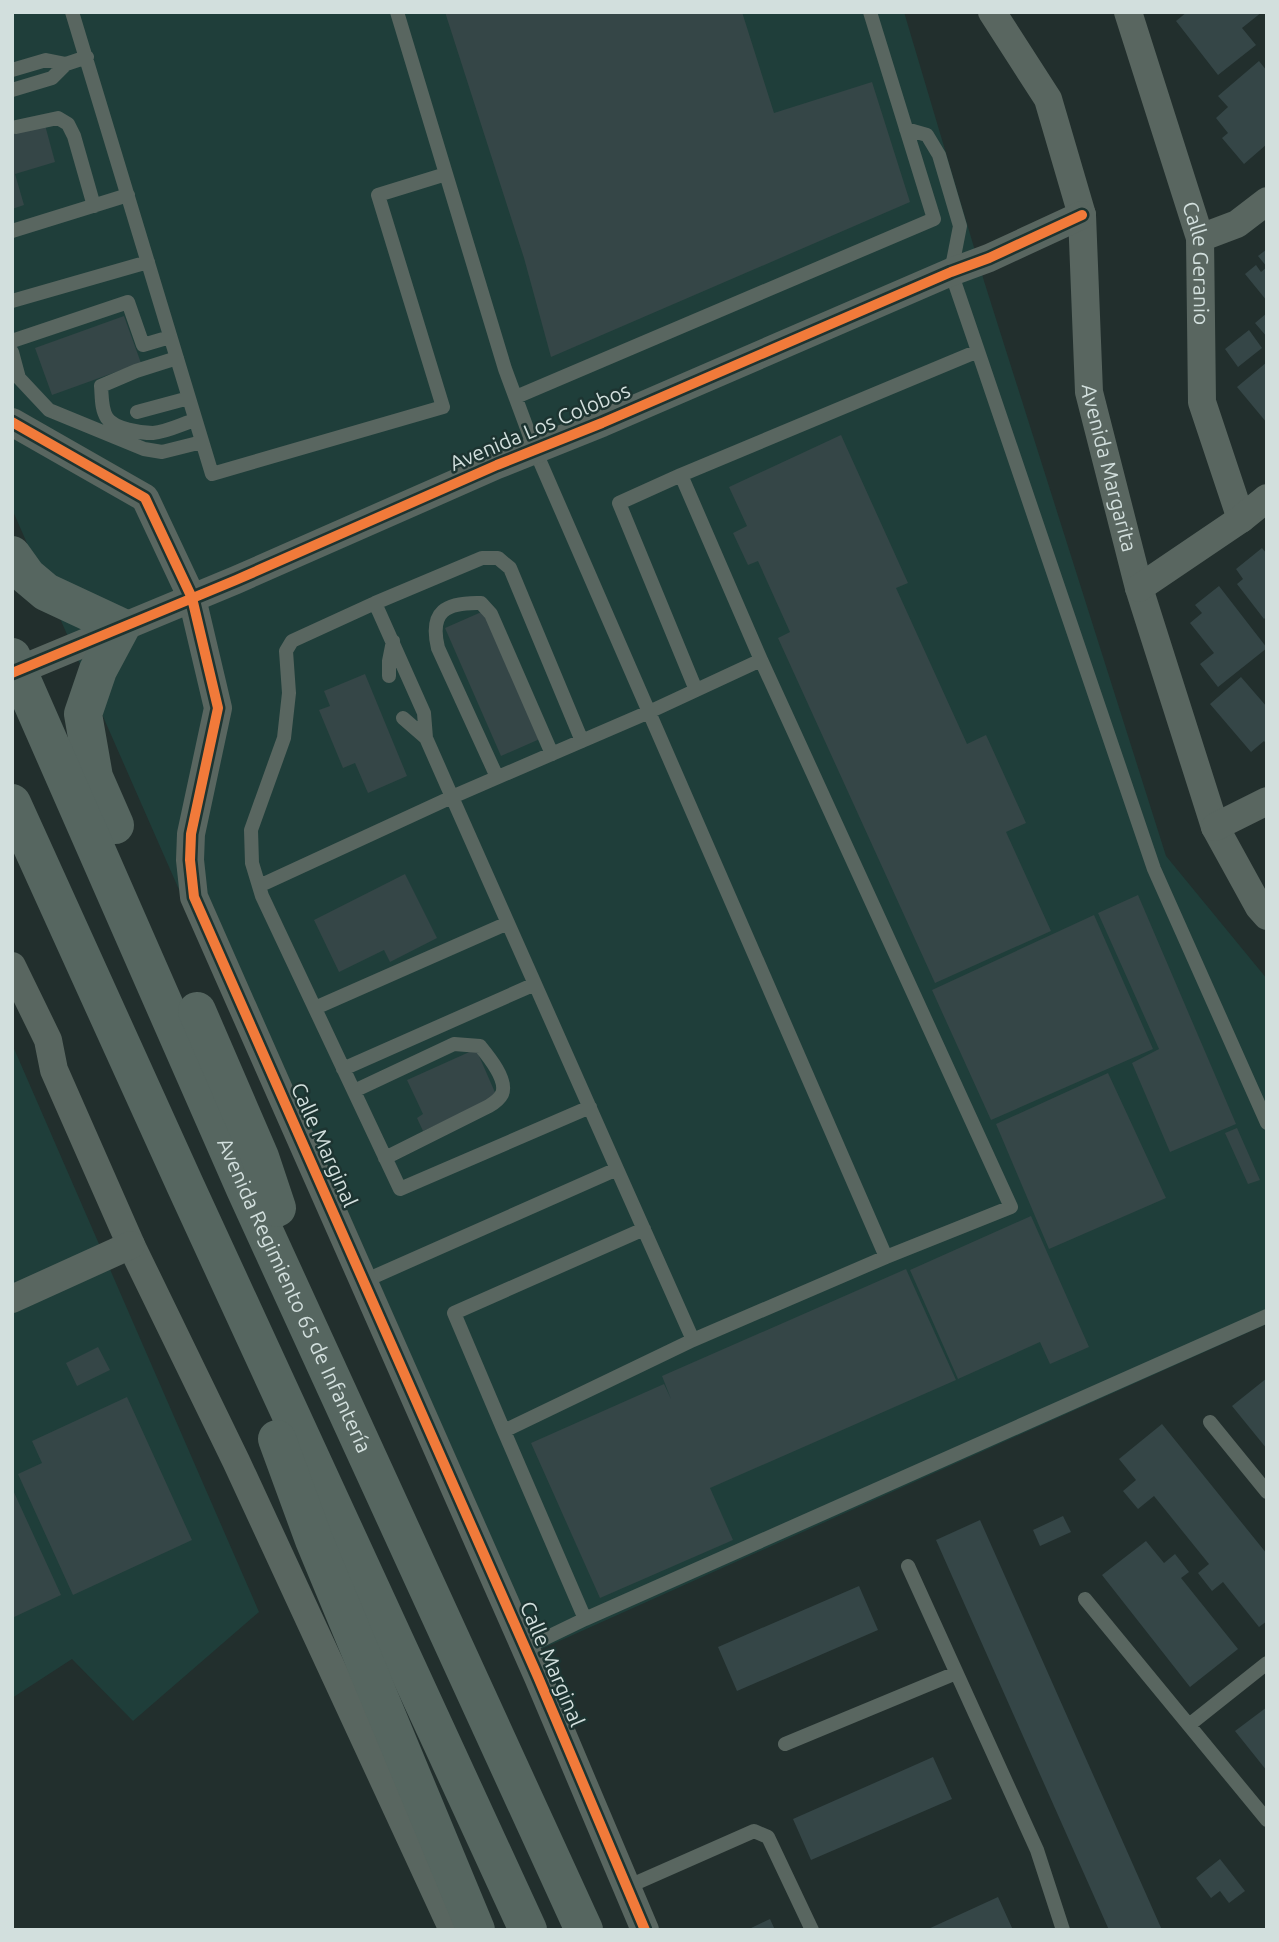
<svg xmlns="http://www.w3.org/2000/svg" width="1279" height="1942" font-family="Ubuntu,sans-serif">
  <rect width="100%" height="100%" fill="#222f2d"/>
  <path fill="#1f3e3a" d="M12,12H904L984,281L1166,856L1267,979V1324L517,1660L12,509Z
    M12,1044L259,1612L133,1721L72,1659L12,1698Z"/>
  <path fill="#354647" d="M445,12H742L774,113L872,82L910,202L551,357L524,258Z
    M1187,12H1262L1242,28L1256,45L1218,75L1176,21Z
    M1259,61L1267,71V144L1244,164L1222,138L1228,133L1216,118L1228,107L1218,96Z
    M12,118L17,133L45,125L55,162L15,174L24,205L12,209Z
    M1267,249V267L1258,256Z
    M1256,265L1261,272L1267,267V301L1245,274Z
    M1267,313V337L1255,323Z
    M124,316L141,363L52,395L35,348Z
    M1249,330L1262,348L1238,367L1225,349Z
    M1267,362V423L1237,387Z
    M841,435L908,583L896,588L967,744L986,735L1026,823L1006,832L1051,931L935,983L778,638L790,632L758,561L748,565L733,533L747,526L729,487Z
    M1262,548L1267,554V616L1264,619L1237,584L1243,579L1236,569Z
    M1219,586L1267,648L1218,687L1200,664L1214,653L1190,623L1202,613L1195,605Z
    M486,610L542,738L501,756L445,628Z
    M365,674L407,776L368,793L355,763L343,768L319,710L330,706L324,691Z
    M1241,677L1267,707V745L1264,741L1251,752L1210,704Z
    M405,874L437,938L390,962L384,950L339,972L314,920Z
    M1138,895L1236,1124L1170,1152L1132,1063L1159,1049L1098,913Z
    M1094,915L1153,1049L991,1120L932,990Z
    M476,1049L497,1097L423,1131L417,1118L423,1114L407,1080Z
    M1108,1073L1166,1198L1049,1249L996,1124Z
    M1237,1128L1260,1180L1248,1184L1225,1133Z
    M1031,1216L1089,1347L1050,1364L1040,1342L958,1379L910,1270Z
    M906,1269L956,1380L710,1488L733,1540L600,1598L531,1443L664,1384L671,1399L662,1376Z
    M98,1347L110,1370L77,1386L66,1363Z
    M1267,1378V1449L1232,1406Z
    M127,1397L192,1540L73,1595L18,1474L42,1463L32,1441Z
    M1162,1424L1267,1554V1621L1259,1627L1223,1582L1212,1591L1198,1573L1209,1564L1154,1496L1138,1509L1123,1491L1136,1480L1119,1459Z
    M12,1488L61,1595L12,1618Z
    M1063,1516L1071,1532L1040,1546L1033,1530Z
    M980,1520L1162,1930H1109L936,1540Z
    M1146,1541L1164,1563L1175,1554L1189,1572L1181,1578L1238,1649L1190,1687L1102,1575Z
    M859,1586L878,1630L737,1691L718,1647Z
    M1267,1707V1771L1235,1731Z
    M933,1757L952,1799L811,1860L793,1819Z
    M1220,1859L1245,1891L1229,1903L1220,1891L1211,1898L1196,1878Z
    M998,1897L1013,1930H926Z
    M770,1919L775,1930H747Z"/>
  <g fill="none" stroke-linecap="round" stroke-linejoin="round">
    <path stroke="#596660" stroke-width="14" d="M72,12L212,474L443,407L378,195L446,174
      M397,12L505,369L535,450L886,1257
      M12,70L46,60L66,64
      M12,90L52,78L66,64L87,57
      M16,127L58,118L68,124L74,136L94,206
      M906,129L927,135L939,155L960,226L951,272L978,351L1154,869L1267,1123
      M12,231L128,195
      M12,301L148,262
      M12,341L128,302L143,345L170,337
      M12,352L19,378L49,410L144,449L162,452L202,442
      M177,358L136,371L101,386C102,396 101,409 107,418C114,429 141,433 153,433C167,432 182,424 195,420
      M516,397L934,219L870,12
      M137,412L189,398
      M681,475L619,503L696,690
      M375,603L482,558H498L510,568L582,741
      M389,676V661L393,641
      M403,718L426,738
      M497,777L438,648C429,611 446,602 481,603L491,614L552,754
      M259,886L452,797L426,738L424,713L375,603L292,641L286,651L289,693L284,738L251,830L252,863L262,896L400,1189L590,1107
      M315,1008L508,923
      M343,1069L535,984
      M354,1091L454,1044L480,1046C489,1057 508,1080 502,1094C499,1100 494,1103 489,1106L385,1158
      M617,1169L452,797L649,712L761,660
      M364,1281L617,1169L693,1340
      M1210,1422L1267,1492
      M504,1431L454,1313L644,1229
      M908,1566L1037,1850L1063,1930
      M1085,1599L1267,1820
      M585,1619L504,1431L693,1340L886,1257L1011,1207L761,660L681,475L978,351
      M525,1648L585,1619L1267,1316
      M1189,1725L1267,1663
      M785,1744L956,1673
      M627,1887L754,1831L768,1837L812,1930"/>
    <g stroke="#596660" stroke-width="28">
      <path id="s1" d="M992,12L1048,99L1082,215L1089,392L1139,588L1215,827L1259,907L1267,916"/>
      <path id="s2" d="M1128,12L1200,238L1202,402L1241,519"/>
      <path d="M1200,238L1237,224L1267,201"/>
      <path d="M12,422L145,498L192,598L218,708L191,834L190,860L194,897L538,1677L645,1930"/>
      <path d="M1139,588L1241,519L1267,498"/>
      <path d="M12,673L236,580L497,465L602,423L951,272L989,258L1082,215"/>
      <path d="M1215,827L1267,801"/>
      <path d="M12,966L48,1040L54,1070L131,1245L236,1461L453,1930"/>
      <path d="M12,1299L131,1245"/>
    </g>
    <g stroke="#566660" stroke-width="38">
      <path d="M12,555L27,576L46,592L121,627L98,670L83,714L94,777L115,825"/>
      <path id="s3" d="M12,657L245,1189L584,1930"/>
      <path d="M12,803L186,1187L528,1930"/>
      <path d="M197,1011L260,1157L277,1208"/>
      <path d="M277,1439L314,1540L476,1930"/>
    </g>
    <g stroke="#1d3431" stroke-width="15">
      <path id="cycleway" d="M12,422L145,498L192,598L218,708L191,834L190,860L194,897L538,1677L645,1930
        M12,673L236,580L497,465L602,423L951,272L989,258L1082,215"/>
    </g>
    <use href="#cycleway" stroke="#f17a3a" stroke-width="10"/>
  </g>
  <g text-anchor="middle" stroke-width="5" stroke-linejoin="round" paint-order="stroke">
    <g font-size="21" fill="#d2dfdd" stroke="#1d3431">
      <text dy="7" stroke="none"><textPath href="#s2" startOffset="262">Calle Geranio</textPath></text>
      <text transform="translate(540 427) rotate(-23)" y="7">Avenida Los Colobos</text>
      <text dy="7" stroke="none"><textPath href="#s1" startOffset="480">Avenida Margarita</textPath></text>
      <text transform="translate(324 1145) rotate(66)" y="7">Calle Marginal</text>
      <text dy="7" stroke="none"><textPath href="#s3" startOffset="698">Avenida Regimiento 65 de Infantería</textPath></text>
      <text transform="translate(552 1664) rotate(67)" y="7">Calle Marginal</text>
    </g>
  </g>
  <rect width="1279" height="1942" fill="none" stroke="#d2dfdd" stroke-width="28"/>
</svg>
